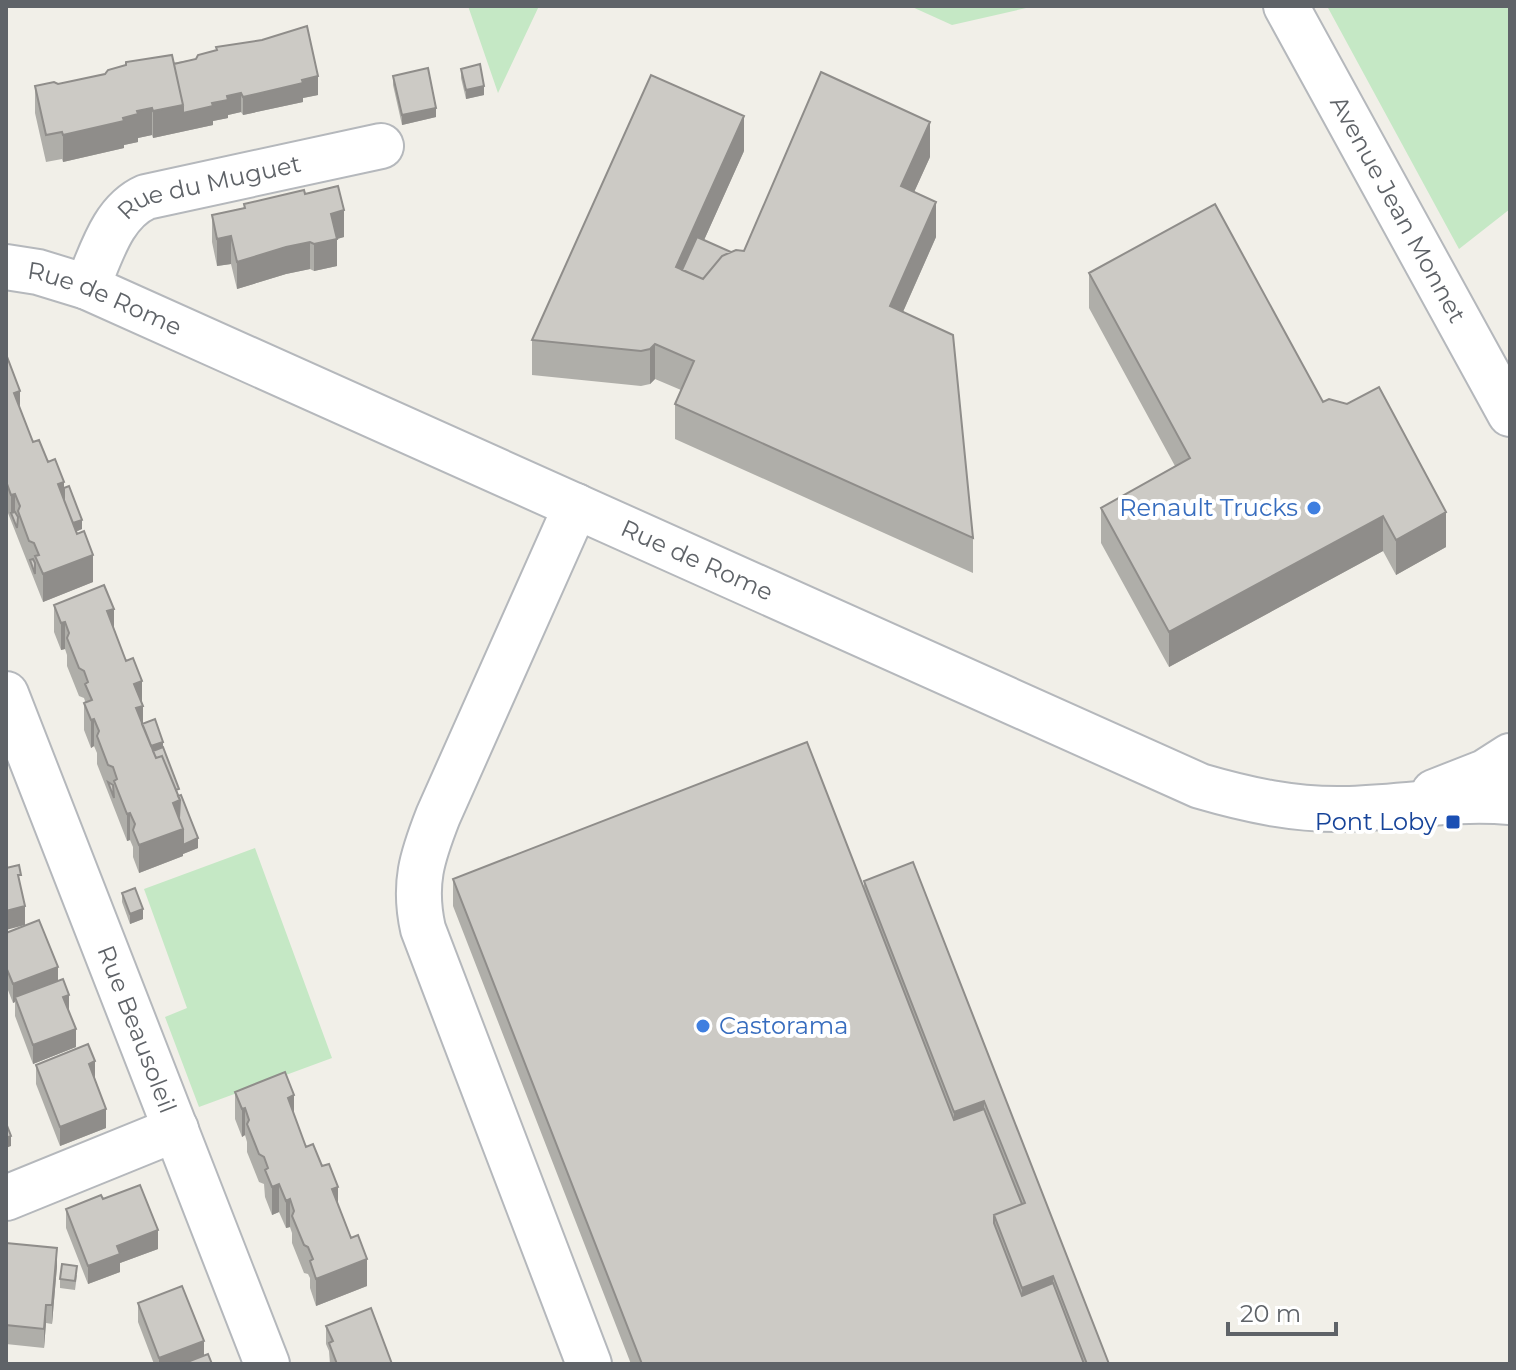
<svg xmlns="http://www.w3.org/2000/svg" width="1516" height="1370" font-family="Montserrat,sans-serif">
  <rect width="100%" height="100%" fill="#f1efe8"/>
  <path fill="#c5e8c5" d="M468,6H539L498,93Z
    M910,6H1035L952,25Z
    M1327,6H1510V209L1459,249Z
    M255,848L332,1058L199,1107L165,1017L187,1008L144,889Z"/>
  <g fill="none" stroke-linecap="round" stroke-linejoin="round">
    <g stroke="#b5b8bc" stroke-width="48">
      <g id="minor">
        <path id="s1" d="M1286,6L1510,414"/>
        <path id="s2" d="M6,267L38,272L87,287L1200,786C1248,800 1294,810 1344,809C1400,808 1454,797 1510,802"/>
        <path id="s3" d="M87,287C101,255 112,212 146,197L381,146"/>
        <path d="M576,506L438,816C422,857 413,884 423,929L589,1364"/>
        <path id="s4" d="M6,694L267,1364"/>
        <path d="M1434,792L1485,772L1510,756"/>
        <path d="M6,1198L176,1129"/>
      </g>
    </g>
    <use href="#minor" stroke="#fff" stroke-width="44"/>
  </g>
  <path fill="#afaea9" d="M216,47L318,95L303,98V102L243,115L241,112L228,115V118L213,121V125L153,138L152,135L138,138V142L124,145V148L63,162L62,159L46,162L35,113V86L58,84L105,74L196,59L216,51Z
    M461,69L484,95L466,99L461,78Z
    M393,76L436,117L402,125L393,85Z
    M744,151L704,240L731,252L744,251L930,157L914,192L936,237L903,312L973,538V573L675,439V404L681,390L655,379L650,384L641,386L532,375V340Z
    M305,194L344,237L337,239V266L314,271L310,269L286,274L237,289L231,264L217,266L212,242V215Z
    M1089,273L1323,402L1446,547L1396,575L1383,551L1169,667L1101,543V508L1175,466L1089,308Z
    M6,354L20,409L33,442L48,462L64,488L82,529L76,532L93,582L43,602L6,508Z
    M54,605L114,629L142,704L143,724L163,748L179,796L198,848L183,854V856L139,873L133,857V847L130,840L127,841L97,764V753L94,746L91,748L84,730V703L85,701L84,698L79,696L67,666V655L65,649L61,650L54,632Z
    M913,862L1109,1364H631L453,906V879L864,889V881Z
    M122,893L143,919L130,924L122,902Z
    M6,933L58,981L69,1012L76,1047L33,1064L15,1016V1002L13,1003L6,985Z
    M36,1065L95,1080L106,1128L60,1146L36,1084Z
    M235,1092L294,1115L306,1147L338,1206L367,1286L316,1306L310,1288V1278L308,1274L304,1273L292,1243V1233L290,1227L286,1228L279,1212L272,1215L265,1197L264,1184L259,1182L247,1152V1142L245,1135L242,1137L235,1119Z
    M103,1199L158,1249L120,1263V1272L88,1284L66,1228V1209Z
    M6,1243L57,1266L52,1324L46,1323L44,1348L6,1344Z
    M77,1275L75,1290L60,1288V1279Z
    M138,1303L204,1355L212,1364H154L138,1322Z
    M326,1326L392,1364H330L329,1351L326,1344Z"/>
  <path fill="#8f8d8a" d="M318,76V95L303,98V102L243,115V97Z
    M484,86V95L466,99V90Z
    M241,93V112L228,115V118L213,121V125L153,138V111L183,105L212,103L227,96Z
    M152,108V135L138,138V142L124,145V148L63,162V135L123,118L137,111Z
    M436,108V117L402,125V115Z
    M744,116V151L683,287L676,267Z
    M930,122V157L901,221V186Z
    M936,202V237L890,341V306Z
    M344,210V237L337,239V266L314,271V244L331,214Z
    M231,236V264L217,266V239Z
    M310,242V269L286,274L237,289V262L286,247Z
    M655,344V379L650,384V349Z
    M20,391V418L14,393Z
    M64,482V509L58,484Z
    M15,494V521L11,513V495Z
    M1446,512V547L1396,575V540Z
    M1383,516V551L1169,667V632Z
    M82,520V529L67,535V526Z
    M93,555V582L43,602V574Z
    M114,609V636L107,611Z
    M65,622V649L61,650V623Z
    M142,681V706H143V733L136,711L134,684Z
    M94,719V746L91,748V720Z
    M163,742V751L148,757L145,749Z
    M180,800V827L173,803Z
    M130,813V840L127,841V814Z
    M183,829L198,838V848L183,854V856L139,873V845Z
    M25,906V925L6,930V911Z
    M143,909V919L130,924V914Z
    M58,967V985L15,997V1002L13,1003V984Z
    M69,995V1014L63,997Z
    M76,1029V1047L33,1064V1045Z
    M95,1061V1080L89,1064Z
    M294,1095V1123L288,1098Z
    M984,1101V1136L954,1147V1112Z
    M245,1108V1135L242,1137V1109Z
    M106,1109V1128L60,1146V1127Z
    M11,1136V1146L6,1148V1138Z
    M279,1184V1212L272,1215V1187Z
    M338,1187V1214L332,1189Z
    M290,1199V1227L286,1228V1201Z
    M158,1230V1249L120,1263V1272L88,1284V1266L117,1246Z
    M57,1248V1266L52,1324V1305Z
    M367,1259V1286L316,1306V1279Z
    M1053,1276V1311L1022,1323V1288Z
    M46,1305V1323L44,1348V1329Z
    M204,1341V1360L193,1364H159V1358Z"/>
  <path fill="#cccac5" stroke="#8f8d8a" stroke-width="2" d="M307,26L318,76L302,80L303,83L243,97L241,93L227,96L228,100L212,103L213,106L183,113V105L174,64L196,59L198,55L217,50L216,47L262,40Z
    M172,55L183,105L153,111L152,108L137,111L138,114L123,118L124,121L63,135L62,132L46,135L35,86L54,82L58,84L105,74L108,70L126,65V62Z
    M480,64L484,86L466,90L461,69Z
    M428,68L436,108L402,115L393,76Z
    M821,72L930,122L901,186L936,202L890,306L953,335L973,538L675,404L694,361L655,344L650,349L641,351L532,340L651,75L744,116L676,267L703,279L722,256L736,250L744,251Z
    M338,186L344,210L331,214L337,239L314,244L310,242L286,247L237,262L231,236L217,239L212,215L245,208L244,204L304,190L305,194Z
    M1215,204L1323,402L1329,399L1347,404L1379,387L1446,512L1396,540L1383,516L1169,632L1101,508L1190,458L1089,273Z
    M697,237L731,252L722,256L703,279L682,270Z
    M6,354L20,391L14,393L33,442L39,440L48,462L55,459L64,482L58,484L77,534L84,531L93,555L43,574L35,556L39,555L34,543L29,541L18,511L20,506L15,494L11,495L6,481Z
    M69,486L82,520L73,523L64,500V488Z
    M15,512L18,517L17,528L11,513Z
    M33,559L35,563V574L30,560Z
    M104,585L114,609L107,611L126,661L133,658L142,681L134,684L143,706L136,708L156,758L162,756L180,800L173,803L183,829L139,845L133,830L135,824L130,813L127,814L114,781L117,779L113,767L108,765L97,736L99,731L94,719L91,720L84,703L92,700L85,684L88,682L84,671L79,668L67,638L69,633L65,622L61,623L54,605Z
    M155,719L163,742L151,746L142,724Z
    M807,742L954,1120L984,1109L1022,1204L994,1215V1223L1022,1296L1053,1283L1084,1364H642L453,879Z
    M163,747L179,789L176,790L162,756L156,758L153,751Z
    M108,782L113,785L114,798Z
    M181,795L198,838L183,845V829L179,818L180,800L178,796Z
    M913,862L1109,1364H1087L1053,1276L1022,1288L994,1215L1025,1203L984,1101L954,1112L864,881Z
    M19,865L21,875H18L25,906L6,911V868Z
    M135,888L143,909L130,914L122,893Z
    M39,920L58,967L13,984L6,967V933Z
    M63,979L69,995L63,997L76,1029L33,1045L15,997Z
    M88,1044L95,1061L89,1064L106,1109L60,1127L36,1065Z
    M285,1072L294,1095L288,1098L306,1147L313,1144L322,1166L329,1164L338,1187L332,1189L351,1238L358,1235L367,1259L316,1279L310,1261L313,1259L308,1247L304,1245L292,1216L294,1211L290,1199L286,1201L279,1184L272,1187L265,1170L268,1168L264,1157L259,1154L247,1124L249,1120L245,1108L242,1109L235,1092Z
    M6,1123L11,1136L6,1138Z
    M140,1185L158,1230L117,1246L120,1254L88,1266L66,1209L101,1195L103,1199Z
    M6,1243L57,1248L52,1305H46L44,1329L6,1325Z
    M62,1264L77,1266L75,1281L60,1279Z
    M182,1286L204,1341L159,1358L138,1303Z
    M371,1308L392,1364H337L329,1343L333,1341L326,1326Z
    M208,1354L212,1364H182Z"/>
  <g fill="#3f7fe0" stroke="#fff" stroke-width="3">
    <circle cx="1314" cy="508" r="8"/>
    <circle cx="703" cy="1026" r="8"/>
  </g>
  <rect fill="#1a4fb4" stroke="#fff" stroke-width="3" x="1445" y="814" width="16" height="16" rx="4"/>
  <g text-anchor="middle" stroke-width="8" stroke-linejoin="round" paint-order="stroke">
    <g font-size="24" fill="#5f6368" stroke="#fff">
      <text dy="8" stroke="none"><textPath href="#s3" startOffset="174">Rue du Muguet</textPath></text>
      <text dy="8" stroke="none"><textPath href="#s1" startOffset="232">Avenue Jean Monnet</textPath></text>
      <text dy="8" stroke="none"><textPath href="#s2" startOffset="104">Rue de Rome</textPath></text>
      <text dy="8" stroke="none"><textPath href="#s2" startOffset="752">Rue de Rome</textPath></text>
      <text dy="8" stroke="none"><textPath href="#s4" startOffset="360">Rue Beausoleil</textPath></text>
    </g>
    <g font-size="24" fill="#366cbe" stroke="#fff" text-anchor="end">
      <text x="1298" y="516">Renault Trucks</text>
      <text x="719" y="1034" text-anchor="start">Castorama</text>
    </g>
    <g font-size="24" fill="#164399" stroke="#fff" text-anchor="end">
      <text x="1437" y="830">Pont Loby</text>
    </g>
  </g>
  <rect width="1516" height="1370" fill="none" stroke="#5f6368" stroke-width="16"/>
  <path d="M1228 1322v12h108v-12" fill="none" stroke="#5f6368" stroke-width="4"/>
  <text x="1240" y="1322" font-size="24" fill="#5f6368" stroke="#ffffff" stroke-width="6" paint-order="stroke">20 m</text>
</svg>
